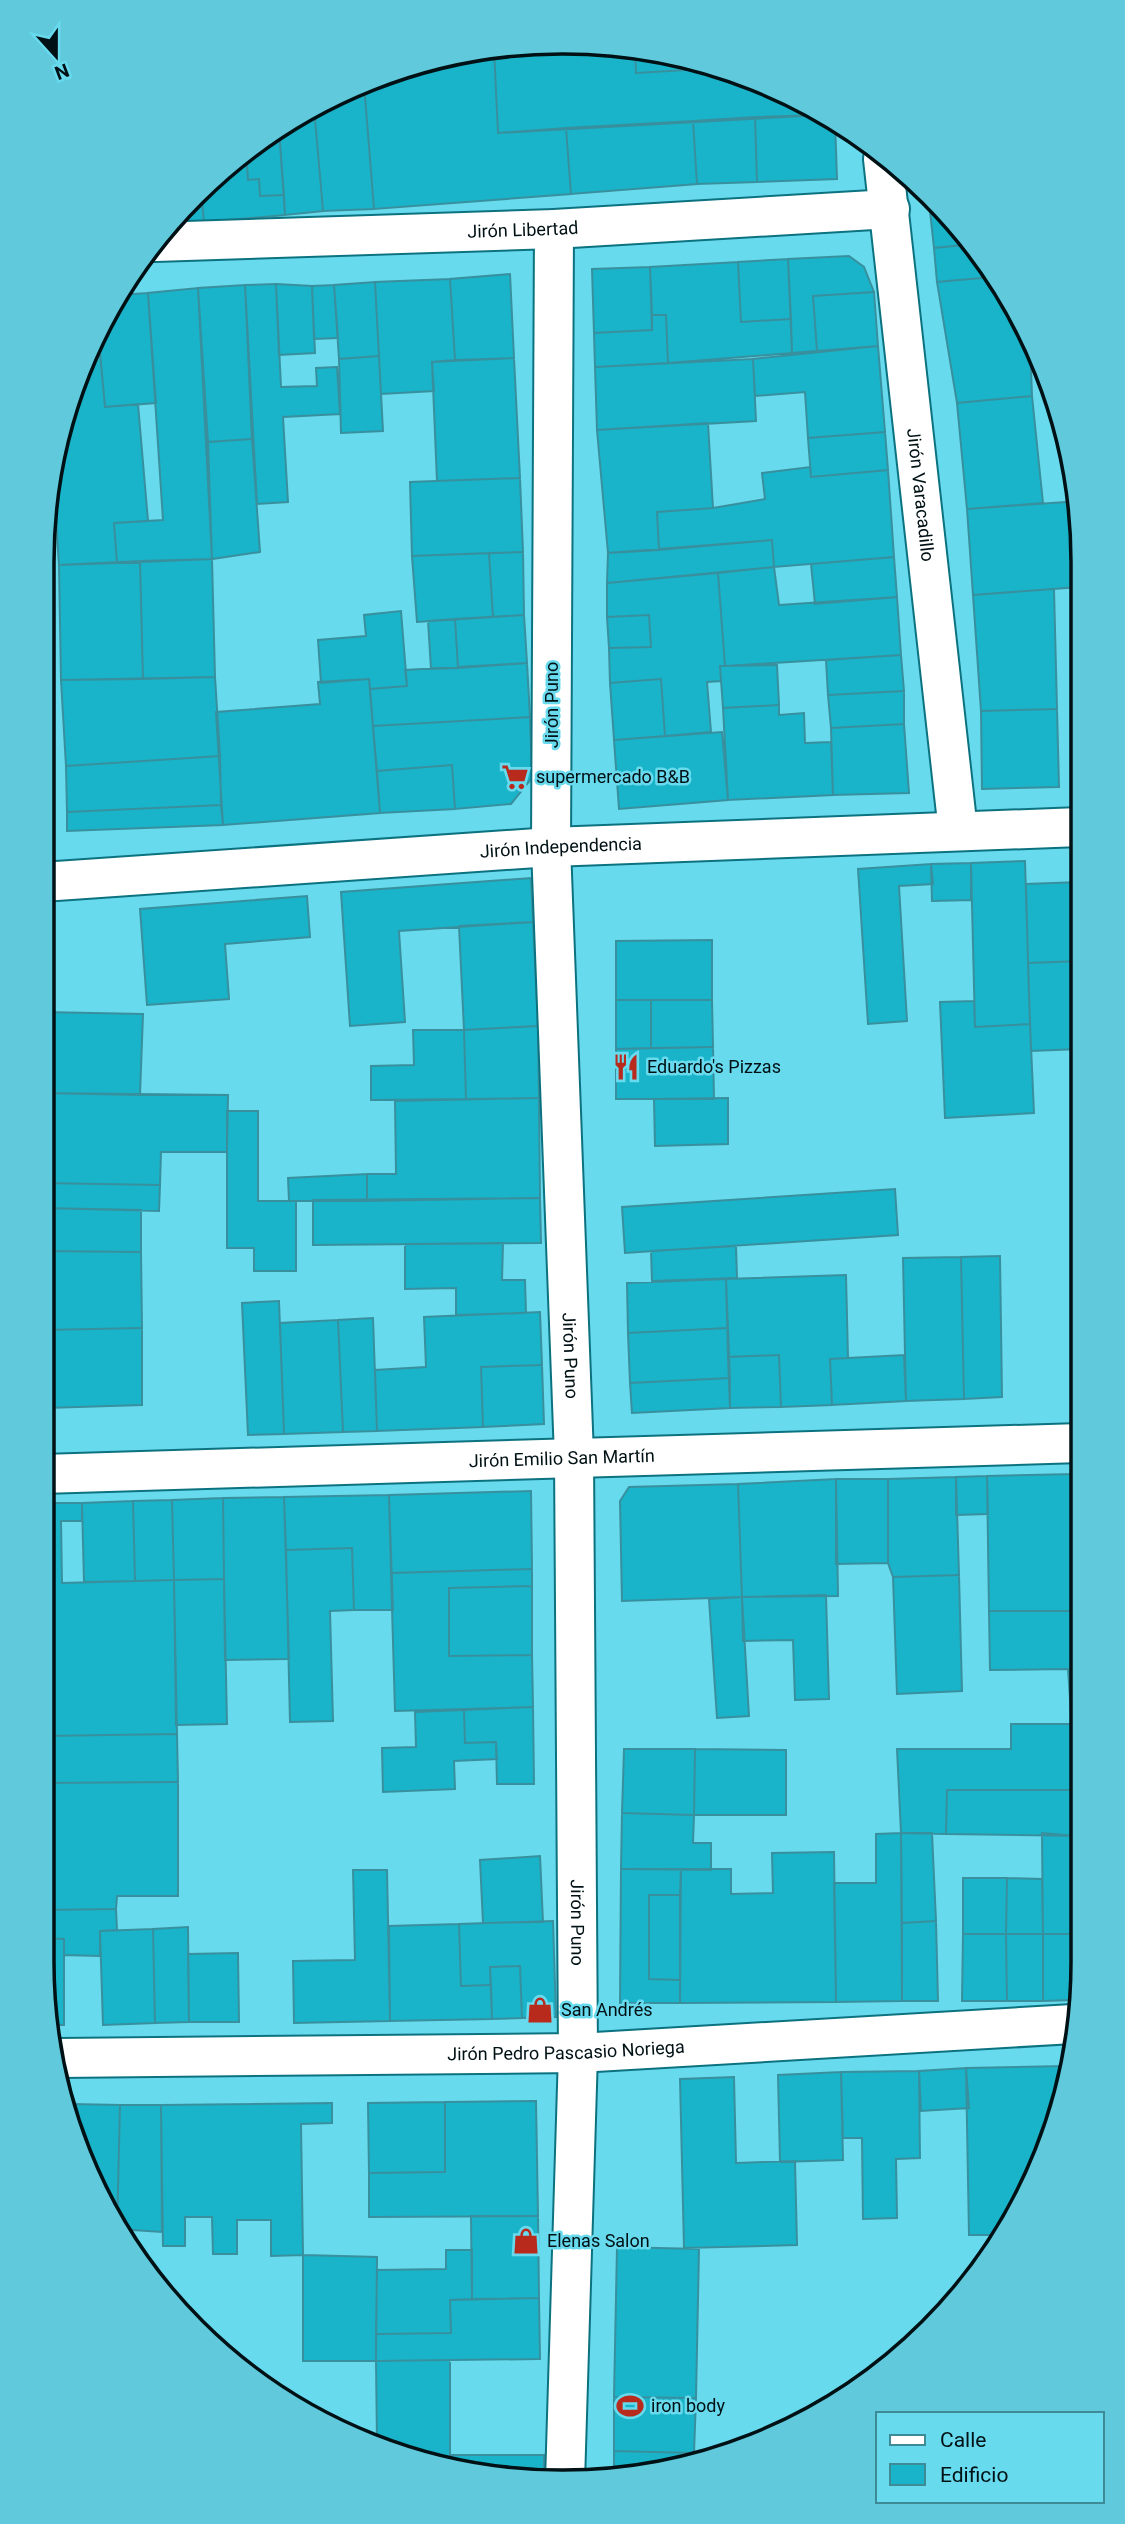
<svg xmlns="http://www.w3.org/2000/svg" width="1125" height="2524" font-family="Roboto,sans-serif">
  <rect width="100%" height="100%" fill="#68daed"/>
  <path fill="#19b4c9" stroke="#38909e" stroke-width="2" d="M529,43L635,47L636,73L721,68L730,70L822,115L498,133L494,49Z
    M635,47L721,68L636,73Z
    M494,49L498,133L566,128L571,194L374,209L364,84L428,60Z
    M364,84L374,209L323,211L314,107L333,96Z
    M314,107L323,211L285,215L279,129Z
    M822,115L835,121L837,179L757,182L755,117Z
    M755,117L757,182L697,184L693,121Z
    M693,121L697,184L571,194L566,128Z
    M279,129L284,195L260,196L259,179L248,180L246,149Z
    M246,149L248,180L259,179L260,196L284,195L285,215L204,222L201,191Z
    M201,191L204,222L167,225L171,219Z
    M929,202L974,244L934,248Z
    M974,244L993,277L937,282L934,248Z
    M849,256L864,267L874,292L813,296L817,351L792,353L788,259Z
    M788,259L791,319L741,322L738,262Z
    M738,262L741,322L791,319L792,353L668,363L666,315H652L650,267Z
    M650,267L652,330L594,333L592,269Z
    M510,274L514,358L455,360L450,279Z
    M993,277L1030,340L1032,396L957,403L937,282Z
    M450,279L455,360L432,362L434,391L381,394L375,282Z
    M375,282L379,356L339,359L334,285Z
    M276,284L312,286L315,353L279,355Z
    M276,284L281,387L317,386L316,368L337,367L340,414L283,417L288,502L257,504L245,285Z
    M245,285L252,439L208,442L198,288Z
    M334,285L338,338L314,339L312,286Z
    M198,288L212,559L117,563L114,523L163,520L148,293Z
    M874,292L878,346L817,351L813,296Z
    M148,293L156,403L105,407L98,332L117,295Z
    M652,315H666L668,363L595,367L594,333L652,330Z
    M878,346L885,432L808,438L805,392L755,396L753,359Z
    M100,352L105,407L138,404L148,521L114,523L117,563L59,565L54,490L70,395L89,353Z
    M379,356L383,431L341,433L339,359Z
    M514,358L520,478L437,481L432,362Z
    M753,359L756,421L597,430L595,367Z
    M1032,396L1043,503L967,509L957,403Z
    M708,423L713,508L657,512L659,550L608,553L597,430Z
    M885,432L888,470L811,477L808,438Z
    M252,439L260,552L212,559L208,442Z
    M810,467L811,477L888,470L894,557L774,567L772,540L659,550L657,512L713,508L765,499L762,473Z
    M520,478L523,552L412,556L410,482Z
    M1079,501V587L973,595L967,509Z
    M772,540L774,567L607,583L608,553Z
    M523,552L524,615L493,617L489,553Z
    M489,553L493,617L417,622L412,556Z
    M894,557L897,597L815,604L811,564Z
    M212,559L215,677L143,679L140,561Z
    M140,561L143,679L61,680L59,565Z
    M774,567L779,605L897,597L901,655L725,666L718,573Z
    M718,573L725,666H720L721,681L707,682L711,732L665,736L661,679L610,683L609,648L651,647L649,615L607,617V583Z
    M1054,589L1057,709L981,711L973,595Z
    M401,611L407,686L370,689L369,679L321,683L318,640L366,636L364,615Z
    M524,615L527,663L458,668L455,619Z
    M649,615L651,647L609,648L607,617Z
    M455,619L458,668L431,669L428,621Z
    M901,655L904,691L828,695L826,660Z
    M527,663L530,717L373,726L370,689L407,686L405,670Z
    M777,665L779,705L723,708L720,666Z
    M215,677L220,756L66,766L61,680Z
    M369,679L380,813L223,825L216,712L320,704L318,682Z
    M661,679L665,736L614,740L610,683Z
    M904,691V724L831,728L828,695Z
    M779,705V715L804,713L805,743L831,742L833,795L728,800L723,708Z
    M1057,709L1059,787L982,789L981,711Z
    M530,717L532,778L511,804L455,809L452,765L377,771L373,726Z
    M904,724L909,793L833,795L831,728Z
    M722,732L728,800L619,809L614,740Z
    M220,756L221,805L67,812L66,766Z
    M452,765L455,809L380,813L377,771Z
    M221,805L223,825L67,831V812Z
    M1025,861L1030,1024L975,1027L971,863Z
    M971,863V900L932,901L931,864Z
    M931,864L933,884L899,886L907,1021L868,1024L858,869Z
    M531,878L533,922L399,931L405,1022L350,1026L341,892Z
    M1080,882V961L1028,963L1026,884Z
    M307,896L310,937L225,944L229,999L147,1005L140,909Z
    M533,922L538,1026L464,1030L459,926Z
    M712,940V1000H616V941Z
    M1080,961V1049L1031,1051L1028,963Z
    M616,1000H651V1048L616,1049Z
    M651,1000H712L713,1047L651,1048Z
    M974,1001L975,1027L1030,1024L1034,1113L945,1118L940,1002Z
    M42,1012L143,1014L140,1095L42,1093Z
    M538,1026L539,1098L466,1099L464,1030Z
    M413,1030H464L466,1099L371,1100V1066L414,1065Z
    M713,1047L714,1099H616V1049Z
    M42,1093L228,1095L227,1152H161L160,1185L42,1183Z
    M539,1098L540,1198L367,1201V1174H396L395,1101Z
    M728,1098V1144L655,1146L654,1099Z
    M227,1111H258V1201H296V1271H254V1248H227Z
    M367,1174V1201H289L288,1178Z
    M42,1183L160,1185L159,1211L42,1208Z
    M895,1189L898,1235L625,1253L622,1207Z
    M540,1198L541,1243L313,1245V1200Z
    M42,1208L141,1210V1252L42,1251Z
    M503,1243L502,1280H525L526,1313L456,1315V1288L405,1289V1244Z
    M736,1246L737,1278L652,1281L651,1251Z
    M42,1251L141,1252L142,1328L42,1330Z
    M1000,1256L1002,1397L964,1399L961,1257Z
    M961,1257L964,1399L906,1401L903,1258Z
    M846,1275L848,1358L830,1359L832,1405L781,1407L779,1355L728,1357L726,1279Z
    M726,1279L728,1328L628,1333L627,1283Z
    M279,1301L284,1434L248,1435L242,1303Z
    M540,1312L542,1365L481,1367L483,1427L377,1431L375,1370L426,1367L424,1317Z
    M373,1318L377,1431L343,1432L338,1320Z
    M338,1320L343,1432L284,1434L280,1323Z
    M142,1328V1405L46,1408L44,1330Z
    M728,1328L730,1378L630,1383L628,1333Z
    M779,1355L781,1407L730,1408L728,1357Z
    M904,1355L906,1401L832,1405L830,1359Z
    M1077,1359H1081V1399H1077Z
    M542,1365L544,1424L483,1427L481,1367Z
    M730,1378V1408L632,1413L630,1383Z
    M1075,1474L1079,1611H989L987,1476Z
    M1075,1474H1082V1583H1079Z
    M987,1476L988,1514L956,1515V1477Z
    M956,1477L959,1575L893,1577L888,1563V1479Z
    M836,1479L838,1596L742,1597L738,1484Z
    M836,1479H888V1563L836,1564Z
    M738,1484L742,1597L622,1601L620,1501L629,1487Z
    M531,1491L532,1569L391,1573L389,1495Z
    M389,1495L393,1610H354L352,1548L286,1550L284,1497Z
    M284,1497L289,1659L225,1660L223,1498Z
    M223,1498L224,1579L174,1580L172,1500Z
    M172,1500L174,1580L135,1581L133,1501Z
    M133,1501L135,1581L84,1582L82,1503Z
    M42,1503H82V1521H61L62,1583L174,1580L177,1734L42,1736Z
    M352,1548L354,1610L330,1611L333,1721L290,1722L286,1550Z
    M532,1569V1586L449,1588V1656L532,1655L533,1707L395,1711L391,1573Z
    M959,1575L962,1691L897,1694L893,1577Z
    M224,1579L227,1724L176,1725L174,1580Z
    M1079,1583H1082V1714H1071L1068,1669L990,1670L989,1611H1079Z
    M532,1586V1655L449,1656V1588Z
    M826,1595L829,1699L795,1700L793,1640L743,1641L742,1597Z
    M742,1597L749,1716L717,1718L709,1599Z
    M533,1707L534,1784H497L496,1742L465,1743L464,1710Z
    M464,1710L465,1743L496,1742L497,1759L454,1761L455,1789L383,1792L382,1748L416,1747L415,1712Z
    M1071,1714H1082V1790H947L946,1834L901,1833L897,1749H1011V1724H1071Z
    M177,1734L178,1782L42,1783V1736Z
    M624,1749H695L694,1815L622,1813Z
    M695,1749L786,1750V1815H694Z
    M178,1782V1896H117L116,1909L42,1910V1783Z
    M947,1790H1082L1083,1836L946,1834Z
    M622,1813L694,1815L693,1843H711V1870L621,1869Z
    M901,1833H932L936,1921L902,1923Z
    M901,1833L902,2001L836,2002L834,1883H876V1834Z
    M1042,1833L1075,1836L1072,1934H1043Z
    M1075,1836H1083V1904H1073Z
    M834,1852L836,2002L680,2003L681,1869H731V1894L773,1893L772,1853Z
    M540,1856L543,1922L483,1923L480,1860Z
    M621,1869H681L680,1895H649V1979L680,1980V2003H620Z
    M353,1870H387L390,2021L294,2023L293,1961L355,1960Z
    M963,1878H1007L1006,1934H963Z
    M1007,1878L1042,1879L1043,1934H1006Z
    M649,1895H680V1980L649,1979Z
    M1073,1904H1083V1961L1077,2000H1073Z
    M116,1909L117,1930L100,1931V1956L64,1955V1939L42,1938V1910Z
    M553,1921L556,2017L522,2018L520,1966L490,1967L491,1985L461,1986L459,1924Z
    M936,1921L938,2001H902V1923Z
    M459,1924L461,1986L491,1985L492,2019L390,2021L389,1926Z
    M188,1927L189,2022L155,2023L153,1929Z
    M153,1929L155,2023L103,2025L100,1931Z
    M963,1934H1006L1007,2001H962Z
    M1006,1934H1043V2001H1007Z
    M1043,1934H1072L1073,2000L1043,2001Z
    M42,1938L64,1939V2025H52L42,1961Z
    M238,1953L239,2022H189L188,1954Z
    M520,1966L522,2018L492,2019L490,1967Z
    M1066,2066L1055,2129L1013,2221L1003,2235H969L966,2068Z
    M966,2068L969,2108L921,2111L919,2071Z
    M919,2071L920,2158L896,2159L897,2218L863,2219L862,2138H843L841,2072Z
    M841,2072L843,2160L780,2162L778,2075Z
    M734,2077L736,2163L795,2161L797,2245L684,2248L680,2079Z
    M536,2101L538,2216L369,2217V2173L445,2172V2102Z
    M445,2102V2172L369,2173L368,2103Z
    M332,2103V2123L301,2124L303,2255L271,2256V2220H237V2254H213L212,2217H185V2246H163L161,2105Z
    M72,2104L120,2105L117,2229L71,2132Z
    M120,2105H161L162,2232L117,2229Z
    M471,2216H538L539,2298L472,2299Z
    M617,2247L699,2249L696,2398L614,2397Z
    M446,2250H472V2299L450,2300L451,2333L376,2334L377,2270L446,2269Z
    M303,2255L377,2257L376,2361H303Z
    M539,2298L540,2359L376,2361V2334L451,2333L450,2300Z
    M376,2361H450V2455H544V2480L461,2472L377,2441Z
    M614,2397L696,2398L694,2453L614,2451Z
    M614,2451L694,2453V2461L664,2472L614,2477Z"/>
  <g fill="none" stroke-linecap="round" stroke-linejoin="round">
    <g stroke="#0c7280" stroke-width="42">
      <g id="minor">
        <path id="s1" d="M883,159L958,831"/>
        <path id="s2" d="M554,229L551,847L574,1456L578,2053L565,2482"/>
        <path id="s3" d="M155,242L554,229L890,209"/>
        <path id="s4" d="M42,882L551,847L1080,827"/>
        <path id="s5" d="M42,1474L1081,1443"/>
        <path id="s6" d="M58,2058L578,2053L1073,2024"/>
      </g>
    </g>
    <use href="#minor" stroke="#fff" stroke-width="38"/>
  </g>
  <defs>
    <g id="supermarket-bare" transform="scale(2.1)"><path d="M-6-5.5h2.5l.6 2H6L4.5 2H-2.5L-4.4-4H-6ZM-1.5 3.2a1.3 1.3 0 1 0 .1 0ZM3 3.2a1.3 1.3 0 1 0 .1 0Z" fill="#b82a1c" stroke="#68daed" stroke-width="2.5" paint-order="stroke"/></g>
    <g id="restaurant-bare" transform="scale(2.1)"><path d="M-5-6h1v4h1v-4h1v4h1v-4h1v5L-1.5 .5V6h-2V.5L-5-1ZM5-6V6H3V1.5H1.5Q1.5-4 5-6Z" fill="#b82a1c" stroke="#68daed" stroke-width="2.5" paint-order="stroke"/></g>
    <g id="shop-bare" transform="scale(2.1)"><path d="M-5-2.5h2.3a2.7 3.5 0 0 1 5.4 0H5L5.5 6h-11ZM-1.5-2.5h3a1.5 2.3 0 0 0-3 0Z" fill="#b82a1c" stroke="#68daed" stroke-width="2.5" paint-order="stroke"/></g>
    <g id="stadium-bare" transform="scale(2.1)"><path d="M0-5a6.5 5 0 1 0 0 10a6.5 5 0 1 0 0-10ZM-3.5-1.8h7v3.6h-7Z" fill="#b82a1c" stroke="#68daed" stroke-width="2.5" paint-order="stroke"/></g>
  </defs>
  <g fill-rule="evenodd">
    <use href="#supermarket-bare" x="515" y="777"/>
    <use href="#restaurant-bare" x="626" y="1067"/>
    <use href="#shop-bare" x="540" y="2010"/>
    <use href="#shop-bare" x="526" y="2241"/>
    <use href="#stadium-bare" x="630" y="2406"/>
  </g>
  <g text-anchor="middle" stroke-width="5" stroke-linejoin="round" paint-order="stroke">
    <g font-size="18" fill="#001115" stroke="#68daed">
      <text dy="6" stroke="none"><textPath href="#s3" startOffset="368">Jirón Libertad</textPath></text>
      <text dy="6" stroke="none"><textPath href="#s1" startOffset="338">Jirón Varacadillo</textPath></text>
      <text transform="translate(552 705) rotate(-90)" y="6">Jirón Puno</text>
      <text dy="6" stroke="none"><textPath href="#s4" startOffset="520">Jirón Independencia</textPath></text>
      <text dy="6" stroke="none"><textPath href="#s2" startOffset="1127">Jirón Puno</textPath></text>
      <text dy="6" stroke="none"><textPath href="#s5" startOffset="520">Jirón Emilio San Martín</textPath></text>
      <text dy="6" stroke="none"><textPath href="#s2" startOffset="1694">Jirón Puno</textPath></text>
      <text dy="6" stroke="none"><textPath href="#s6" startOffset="508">Jirón Pedro Pascasio Noriega</textPath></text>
    </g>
    <g font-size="18" fill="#001115" stroke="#68daed" text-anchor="start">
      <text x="536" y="783">supermercado B&amp;B</text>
      <text x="647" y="1073">Eduardo's Pizzas</text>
      <text x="561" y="2016">San Andrés</text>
      <text x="547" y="2247">Elenas Salon</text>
      <text x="651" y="2412">iron body</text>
    </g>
  </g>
  <path d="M0 0H1125V2524H0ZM562 54H563A508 508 0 0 1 1071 562V1962A508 508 0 0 1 563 2470H562A508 508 0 0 1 54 1962V562A508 508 0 0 1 562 54Z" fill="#60cadc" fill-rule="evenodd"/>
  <path fill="none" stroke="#001115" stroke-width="3.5" d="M562 54H563A508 508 0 0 1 1071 562V1962A508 508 0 0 1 563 2470H562A508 508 0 0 1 54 1962V562A508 508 0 0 1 562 54Z"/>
  <rect x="876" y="2412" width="228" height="91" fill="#68daed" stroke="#3e8a97" stroke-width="2"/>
  <rect x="890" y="2435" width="35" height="10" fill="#ffffff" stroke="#3e8a97" stroke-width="2"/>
  <text x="940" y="2447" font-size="21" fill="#001115">Calle</text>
  <rect x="890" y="2464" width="35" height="21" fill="#19b4c9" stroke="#3e8a97" stroke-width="2"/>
  <text x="940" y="2482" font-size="21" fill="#001115">Edificio</text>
  <g transform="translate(56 56) rotate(159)" stroke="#68daed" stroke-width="5" paint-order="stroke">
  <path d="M0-5L12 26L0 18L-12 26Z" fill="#001115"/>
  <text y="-10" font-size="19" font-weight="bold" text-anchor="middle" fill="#001115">N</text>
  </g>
</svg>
